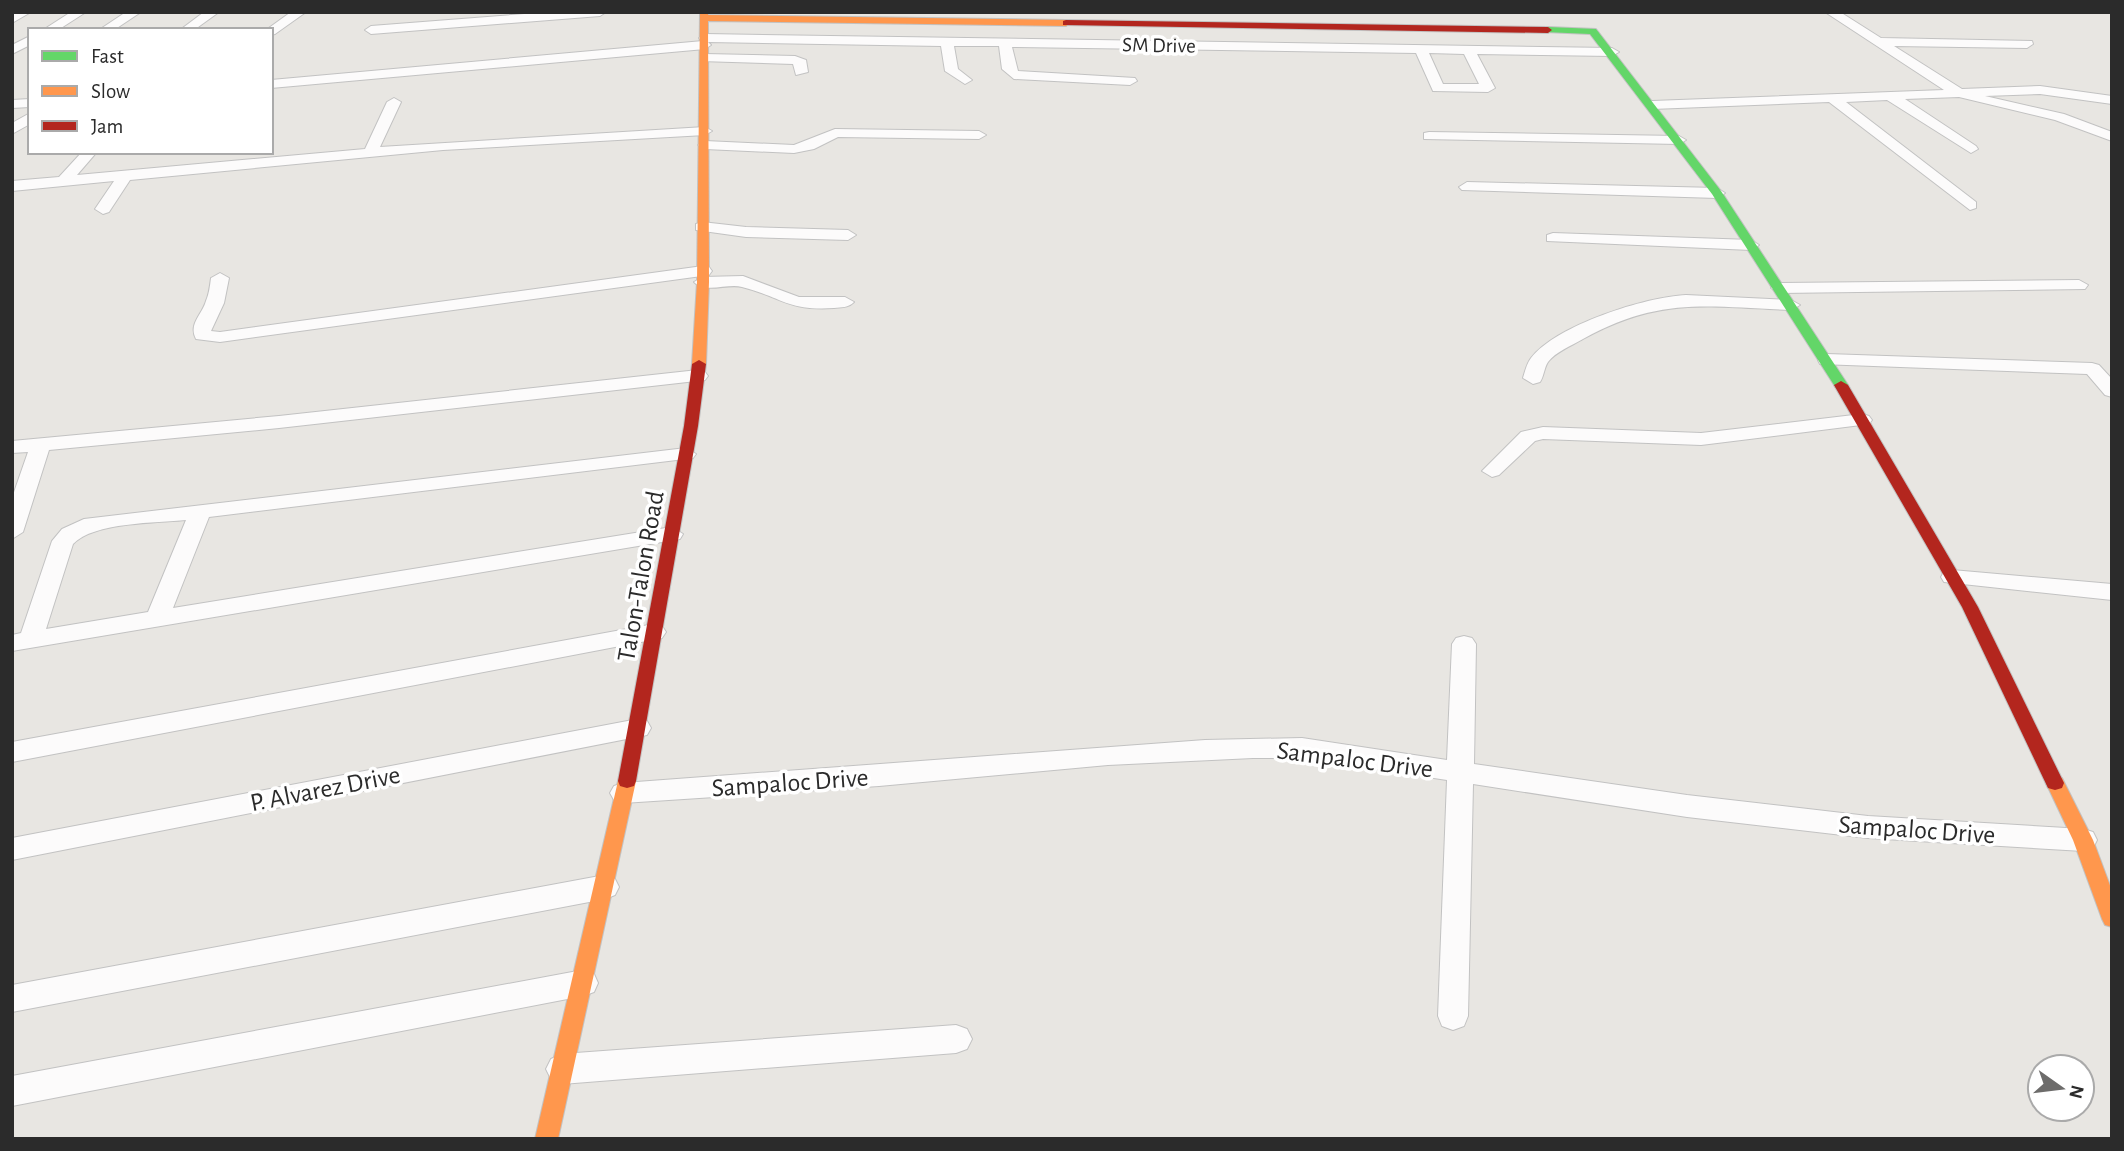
<svg xmlns="http://www.w3.org/2000/svg" width="2124" height="1151" font-family="'Alegreya Sans',sans-serif">
  <rect width="100%" height="100%" fill="#e8e6e2"/>
  <g fill="none" stroke-linecap="round" stroke-linejoin="round">
    <g stroke="#c2c2c2" stroke-width="2">
      <path id="street" d="M15,12H31L12,23V14Z
        M71,12H86L58,30H43Z
        M126,12H141L114,30H99Z
        M204,12H219L194,30H180Z
        M291,12H306L275,34L271,35V30H266Z
        M550,12H606L600,16L371,34L365,30L371,26Z
        M1825,12H1840L1881,38L2032,41L2033,44L2027,48L1894,46L1962,89L2040,86L2112,96V104L2040,94L1985,96L2064,114L2112,132V141L2055,120L1959,97L1905,99L1976,146L1978,149L1971,153L1887,100L1846,102L1976,202V208L1970,210L1829,102L1652,109L1645,105L1652,101L1944,90Z
        M705,34L1612,48L1619,52L1612,56L1477,54L1495,88L1488,92L1433,91L1416,53L1012,47L1018,71L1135,78L1137,81L1130,85L1014,79L1002,69L999,46H954L958,69L972,80L965,84L945,71L941,46L708,42L711,45L705,49L271,88V80L703,41L699,38ZM1429,53L1464,54L1479,84H1443Z
        M30,36V45L12,54V45Z
        M705,54L795,56L806,60L808,72L796,75L793,64L700,61V55Z
        M394,98L401,102L380,147L705,127L712,131L705,135L443,150L130,180L109,212L103,214L95,209L114,181L12,191V181L59,177L82,152L96,153L77,175L365,149L387,102Z
        M30,99V107L12,108V100Z
        M30,113V124L12,134V123Z
        M835,129L979,131L986,135L979,139L838,137L814,149L794,153L705,149L698,145L705,141L794,145Z
        M1429,132L1679,136L1686,140L1679,144L1424,139V133Z
        M1467,182L1717,188L1725,193L1717,198L1462,190L1459,187Z
        M702,222L746,227L848,230L856,235L848,240L746,237L696,230V224Z
        M1553,233L1751,240L1759,245L1751,250L1547,241V235Z
        M703,266L709,267L712,271L709,275L220,342L196,339C188,324 202,315 206,301C209,294 210,286 211,278L220,273L229,278L224,303L211,331L220,332Z
        M743,276L799,297H845L854,302C848,308 842,307 834,308C787,311 782,297 742,287C728,283 705,294 694,282L703,277Z
        M2079,280L2088,285L2085,289L1780,293L1771,288L1780,283Z
        M1686,295L1791,300L1800,305L1791,310C1708,307 1660,296 1583,339C1573,345 1555,352 1548,362C1544,368 1544,376 1540,382L1533,384L1523,378C1525,371 1527,363 1531,358C1557,325 1645,297 1686,295Z
        M1827,354L2092,363L2099,365L2112,379V397L2105,395L2087,374L1820,364L1818,360L1820,356Z
        M698,370L705,372L708,376L705,380L279,428L49,450L23,532L12,539V498L28,452L12,453V441L279,416Z
        M1862,414L1869,416L1872,420L1869,424L1701,445L1543,439L1535,441L1499,475L1492,477L1482,471L1521,432L1543,427L1701,433Z
        M686,448L696,454L693,458L209,517L173,608L672,527L683,534L680,539L12,651V635L21,633L52,541L62,529L84,519ZM186,520L148,612L46,629L73,544C94,522 157,523 186,520Z
        M1952,570L2112,584V600L1944,582L1941,577L1944,572Z
        M654,624L662,626L666,632L662,638L12,762V742Z
        M1464,636L1472,638L1476,644L1474,764L1687,795L1868,816L2083,829L2093,832L2097,840L2093,848L2083,851L1868,838L1687,817L1473,784L1468,1016L1464,1026L1453,1030L1442,1026L1438,1016L1447,780L1302,758H1253L1108,765L879,786L623,803L614,800L610,793L614,786L623,783L1205,740L1302,738L1447,760L1452,644L1456,638Z
        M638,719L647,721L651,728L647,735L12,860V838Z
        M605,875L615,879L619,887L615,895L605,899L12,1012V985Z
        M583,970L594,974L598,983L594,992L583,996L12,1106V1076Z
        M956,1025L967,1029L972,1039L967,1049L956,1053L562,1084L551,1079L546,1069L551,1059L562,1054Z"/>
    </g>
    <g stroke="#c2c2c2" stroke-width="2">
      <path id="fast" d="M1548,27L1596,29L1721,191L1848,385L1846,388H1836L1712,194L1590,34L1545,32V28Z"/>
    </g>
    <g stroke="#c2c2c2" stroke-width="2">
      <path id="slow" d="M700,12H708V15L1066,20L1070,23L1066,26L708,21L709,282L706,364L699,368L692,364L697,282Z
        M627,774L634,776L636,781L558,1139H535L618,781L620,776Z
        M2055,776L2062,778L2093,840L2112,891V927L2105,925L2102,919L2073,840L2046,783L2048,778Z"/>
    </g>
    <g stroke="#c2c2c2" stroke-width="2">
      <path id="jam" d="M1066,20L1548,27L1552,30L1548,33L1063,25V21Z
        M699,360L706,364L698,426L636,781L634,786L627,788L620,786L618,781L684,426L692,364Z
        M1841,381L1848,385L1978,607L2064,783L2062,788L2055,790L2048,788L1962,607L1834,385Z"/>
    </g>
    <use href="#street" fill="#fcfbfb" fill-rule="evenodd"/>
    <use href="#fast" fill="#63d668" fill-rule="evenodd"/>
    <use href="#slow" fill="#ff974d" fill-rule="evenodd"/>
    <use href="#jam" fill="#b3261e" fill-rule="evenodd"/>
  </g>
  <g text-anchor="middle" stroke-width="7" stroke-linejoin="round" paint-order="stroke">
    <g font-size="21" fill="#2b2b2b" stroke="#fff">
      <text transform="translate(1159 45) rotate(1)" y="7">SM Drive</text>
    </g>
    <g font-size="26" fill="#2b2b2b" stroke="#fff">
      <text transform="translate(640 576) rotate(-80)" y="9">Talon-Talon Road</text>
      <text transform="translate(1355 759) rotate(7)" y="9">Sampaloc Drive</text>
      <text transform="translate(790 782) rotate(-4)" y="9">Sampaloc Drive</text>
      <text transform="translate(325 788) rotate(-11)" y="9">P. Alvarez Drive</text>
      <text transform="translate(1917 829) rotate(4)" y="9">Sampaloc Drive</text>
    </g>
  </g>
  <rect width="2124" height="1151" fill="none" stroke="#2b2b2b" stroke-width="28"/>
  <rect x="28" y="28" width="245" height="126" fill="#ffffff" stroke="#aaaaaa" stroke-width="2"/>
  <rect x="42" y="51" width="35" height="10" fill="#63d668" stroke="#aaaaaa" stroke-width="2"/>
  <text x="91" y="63" font-size="21" fill="#2b2b2b">Fast</text>
  <rect x="42" y="86" width="35" height="10" fill="#ff974d" stroke="#aaaaaa" stroke-width="2"/>
  <text x="91" y="98" font-size="21" fill="#2b2b2b">Slow</text>
  <rect x="42" y="121" width="35" height="10" fill="#b3261e" stroke="#aaaaaa" stroke-width="2"/>
  <text x="91" y="133" font-size="21" fill="#2b2b2b">Jam</text>
  <g transform="translate(2061 1088) rotate(104)"><circle r="33" fill="#ffffff" stroke="#aaaaaa" stroke-width="2"/>
  <path d="M0-5L12 26L0 18L-12 26Z" fill="#6d6c6b"/>
  <text y="-10" font-size="19" font-weight="bold" text-anchor="middle" fill="#2b2b2b">N</text>
  </g>
</svg>
